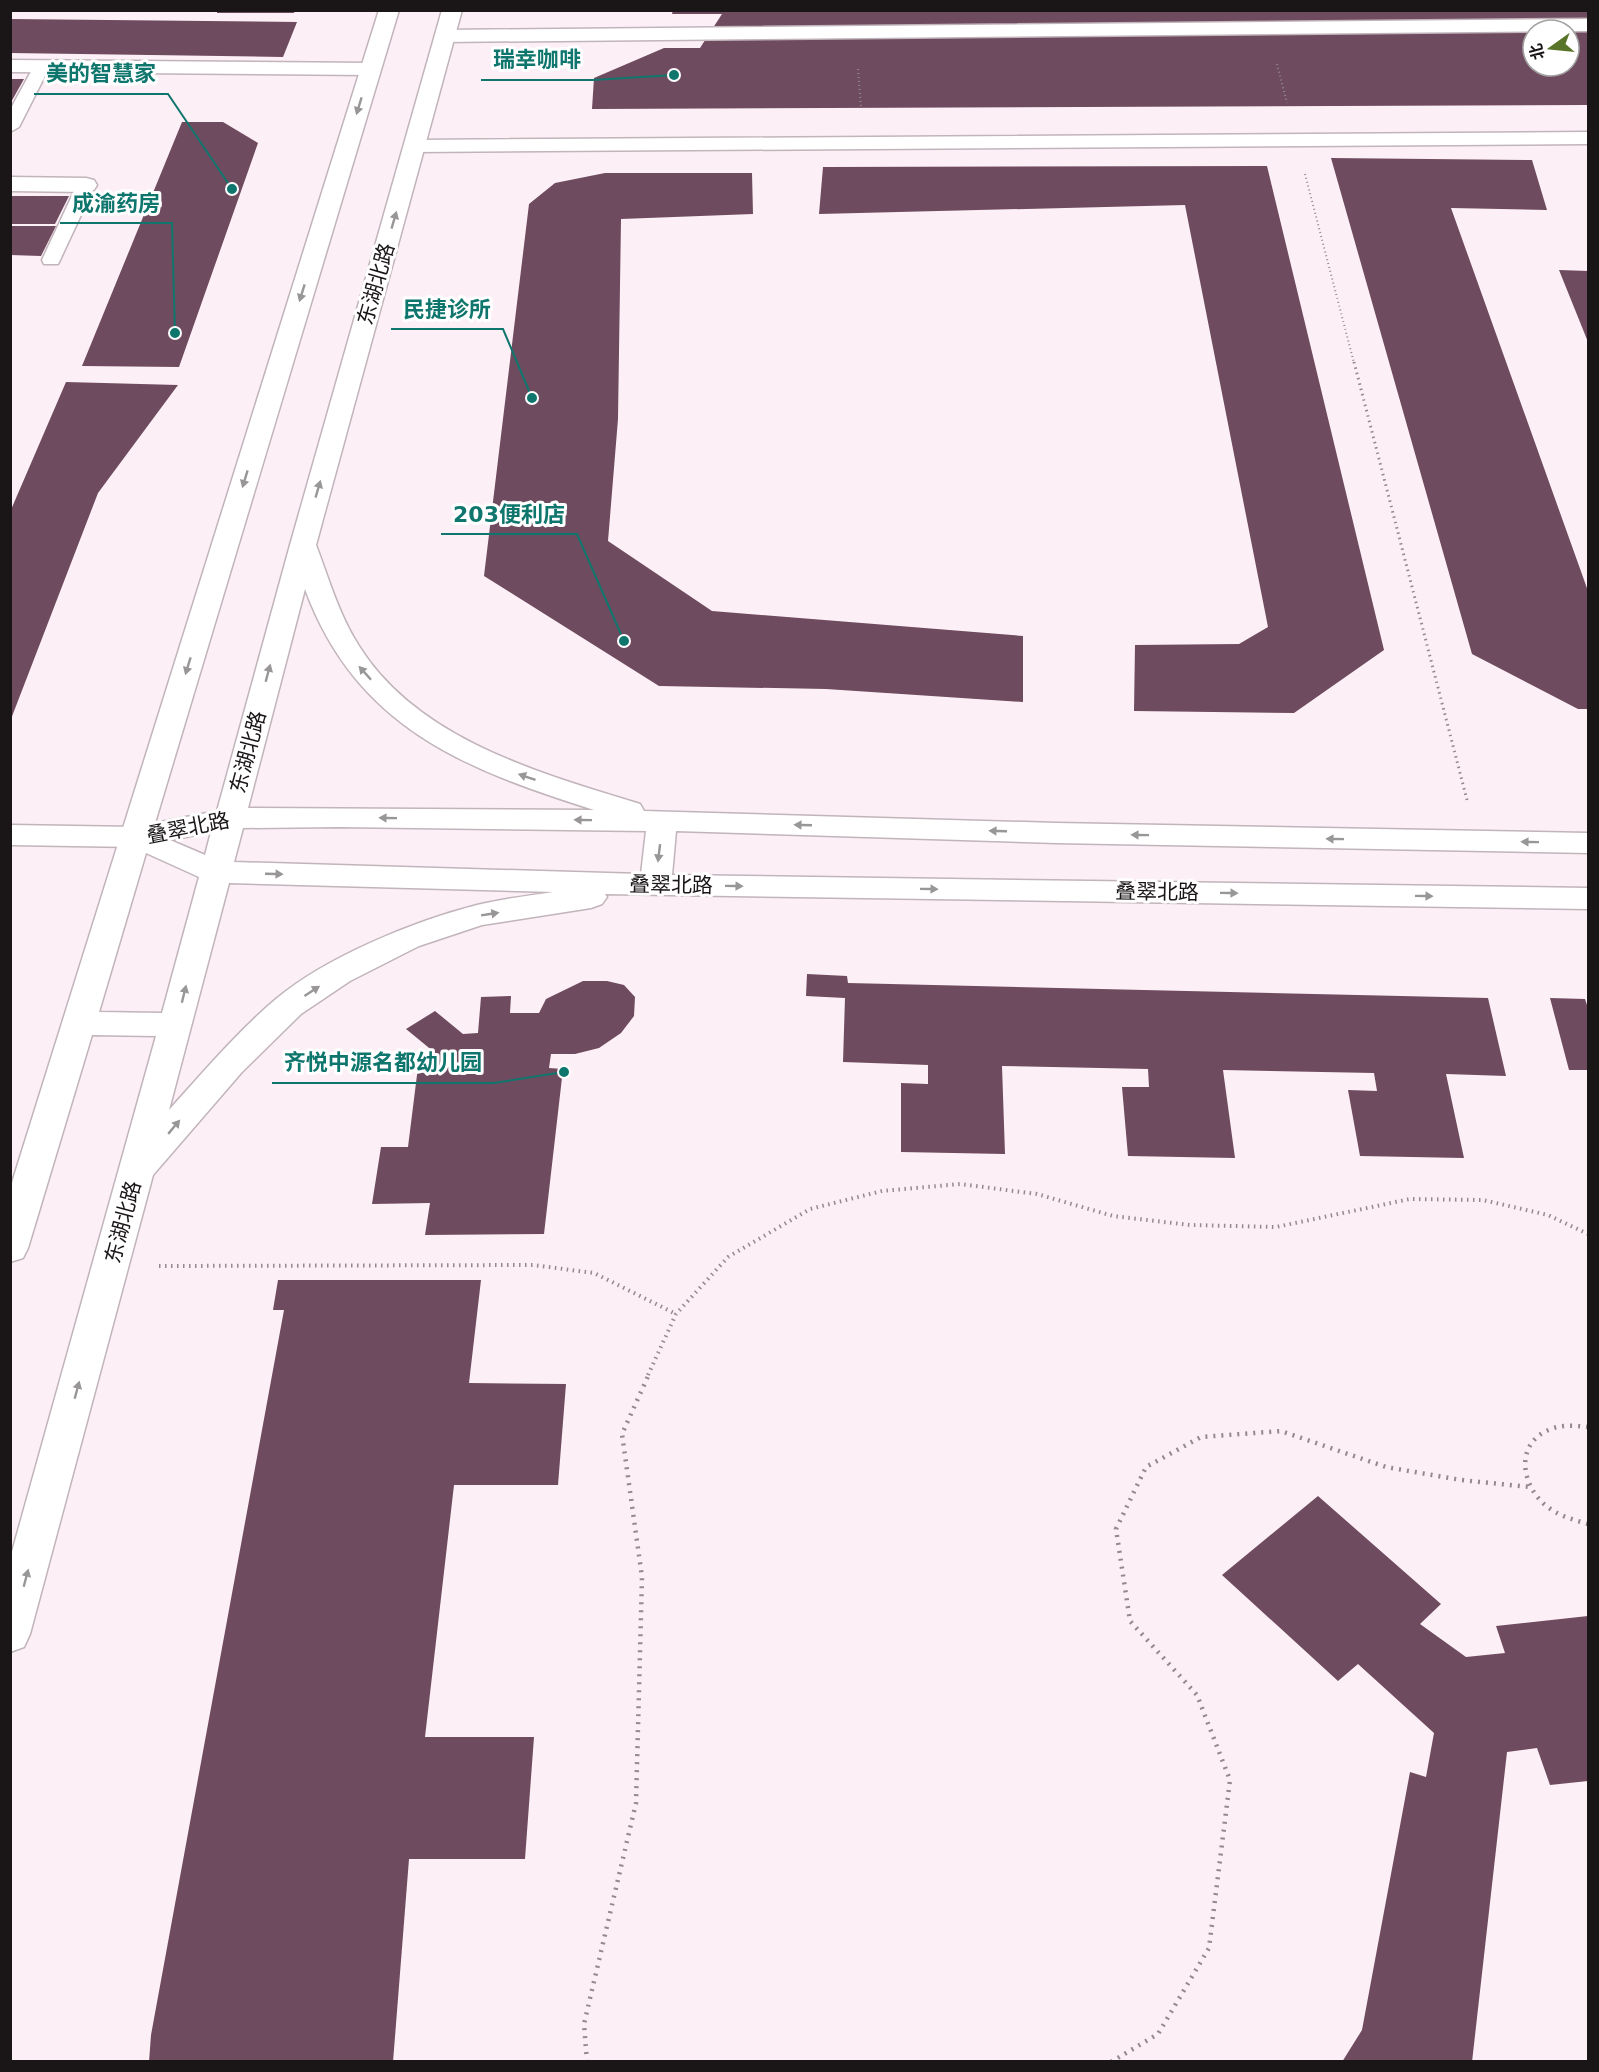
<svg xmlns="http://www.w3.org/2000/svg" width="1599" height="2072" font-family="'DejaVu Sans','Noto Sans SC',sans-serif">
  <rect width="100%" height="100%" fill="#fdeff6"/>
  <path fill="#6e4b5e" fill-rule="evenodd" d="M217,10H295L294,13H217Z
    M673,10H1588V105L592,109L594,78L664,48H700L722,14H672ZM1533,30H1569V66H1533Z
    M10,19L297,22L283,57L10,53Z
    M10,79H24L10,104Z
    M182,122H223L258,143L179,367L82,366Z
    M1331,158L1532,160L1547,210L1451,208L1588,591V709H1578L1472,654Z
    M1267,166L1384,650L1294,713L1134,711L1135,645L1239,644L1268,627L1185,205L819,214L823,167Z
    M605,173H752L753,214L621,219L618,419L608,541L712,611L1023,636V702L826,689L659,686L484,576L529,204L555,183Z
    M10,196H69L55,224H10Z
    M10,226H56L41,256L10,255Z
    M1559,270L1588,271V342Z
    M66,382L178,385L98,493L11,719L10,512Z
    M807,974L847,976L848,983L1488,998L1506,1076L1446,1074L1464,1158L1360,1156L1348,1090L1377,1091L1374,1073L1223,1070L1235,1158L1128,1156L1122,1087H1149L1148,1069L1002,1066L1005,1154L901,1152V1083L928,1084V1065L843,1062L845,998L806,996Z
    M583,981H607L624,985L635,997L634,1016L621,1033L599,1048L575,1054H551L549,1068L563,1069L544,1234L425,1235L430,1203L372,1204L381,1147H408L418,1067H432L434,1052L406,1029L435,1011L463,1034L478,1033L481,997L511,996L510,1013H539L546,999Z
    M1550,998L1585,999L1588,1008V1070H1569Z
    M278,1280H481L469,1383L566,1384L558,1485H454L425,1737H534L525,1859H409L393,2062H149L151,2035L284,1310H273Z
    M1318,1496L1441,1604L1420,1624L1466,1657L1505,1653L1496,1626L1588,1616V1781L1550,1785L1537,1748L1507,1752L1472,2062H1342L1362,2030L1410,1772L1426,1777L1434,1733L1358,1664L1338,1681L1222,1575Z"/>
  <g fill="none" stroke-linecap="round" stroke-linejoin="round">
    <g stroke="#c1b4bb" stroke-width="3">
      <path id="service" d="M42,61L50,66L19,127L10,132V110L34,66Z
        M86,180L92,181L95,185L60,260L58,264H44L42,260L77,185L80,181Z"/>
    </g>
    <g stroke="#c1b4bb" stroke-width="3">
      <path id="pedestrian" d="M1588,19V31L445,42L438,40L435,36L438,32L445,30Z"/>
    </g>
    <g stroke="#c1b4bb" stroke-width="3">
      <path id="minor" d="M10,60L370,63L377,65L380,69L377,73L370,75L10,72Z
        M1588,132V144L415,152L407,151L404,146L407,141L415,140Z
        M10,177L86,178L94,180L97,185L94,190L86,192L10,191Z
        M10,825L136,827L147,830L151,837L147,844L136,847L10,845Z"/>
    </g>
    <g stroke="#c1b4bb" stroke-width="3">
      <path id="secondary" d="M379,10H399L155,823L217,811L290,545L442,10H462L316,545C329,579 339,615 359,646C418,740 540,773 640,804L644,811L1056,823L1588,833V853L1056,843L676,831L672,875L1588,888V909L605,894L607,897L602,904L591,908L482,925L419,946L350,981L301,1014L242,1072L153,1175L30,1634L24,1647L10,1652V1559L156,1036L92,1035L28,1248L23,1258L10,1262V1189ZM305,589C356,727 464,769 594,810L248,808ZM339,827L646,831L641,874L234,862L243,828ZM211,832L205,855L170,840ZM146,853L199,877L162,1013L99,1012ZM229,883L553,892C528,896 501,899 477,905C414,921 326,957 276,999C237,1032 203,1072 169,1110Z"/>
    </g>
    <path stroke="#938a8f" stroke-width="2" stroke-dasharray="1 3" stroke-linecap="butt" d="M1277,64L1287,103
      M858,69L861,107
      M1305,174L1354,363"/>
    <path stroke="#938a8f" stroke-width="3" stroke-dasharray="1.5 4" stroke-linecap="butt" d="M1354,362L1467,800"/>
    <path stroke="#938a8f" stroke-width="4" stroke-dasharray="1.5 4.5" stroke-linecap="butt" d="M159,1266L533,1265L594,1273L676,1314
      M648,1375L676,1314L728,1257L810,1209L882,1191L960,1184L1037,1194L1113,1216L1190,1225L1276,1227L1410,1199L1483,1200L1548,1215L1588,1234"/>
    <path stroke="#938a8f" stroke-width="4.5" stroke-dasharray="2 6" stroke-linecap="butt" d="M1588,1427C1576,1426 1563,1424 1551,1429C1513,1443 1521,1488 1549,1508C1560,1516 1574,1520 1588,1524
      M587,2062L584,2024L636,1803L642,1577L622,1434L649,1374
      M1111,2062L1158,2034L1209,1948L1230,1780L1197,1695L1130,1621L1116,1529L1146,1467L1201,1437L1281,1431L1386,1467L1461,1480L1530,1487"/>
    <use href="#service" fill="#fff" fill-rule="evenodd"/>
    <use href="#pedestrian" fill="#fff" fill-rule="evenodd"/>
    <use href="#minor" fill="#fff" fill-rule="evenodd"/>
    <use href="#secondary" fill="#fff" fill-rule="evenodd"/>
  </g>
  <defs><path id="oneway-solid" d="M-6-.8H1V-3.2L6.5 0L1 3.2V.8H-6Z" transform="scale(1.5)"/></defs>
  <g fill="#989697">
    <use href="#oneway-solid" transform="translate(359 106) rotate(107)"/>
    <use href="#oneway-solid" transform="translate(394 220) rotate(-74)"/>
    <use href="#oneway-solid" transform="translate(302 293) rotate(107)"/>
    <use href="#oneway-solid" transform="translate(245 479) rotate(107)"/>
    <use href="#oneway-solid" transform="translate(318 489) rotate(-74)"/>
    <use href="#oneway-solid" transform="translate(188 666) rotate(107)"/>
    <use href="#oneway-solid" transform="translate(268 673) rotate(-75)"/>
    <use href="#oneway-solid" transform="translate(365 673) rotate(-132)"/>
    <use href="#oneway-solid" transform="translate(527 777) rotate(-161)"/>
    <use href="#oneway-solid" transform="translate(388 818) rotate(-179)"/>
    <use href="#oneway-solid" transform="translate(583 820) rotate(-179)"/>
    <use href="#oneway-solid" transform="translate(803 825) rotate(-178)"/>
    <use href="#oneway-solid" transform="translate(998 831) rotate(-178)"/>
    <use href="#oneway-solid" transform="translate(1140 835) rotate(-179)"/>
    <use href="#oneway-solid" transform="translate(1335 839) rotate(-179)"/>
    <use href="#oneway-solid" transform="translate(1530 842) rotate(-179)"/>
    <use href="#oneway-solid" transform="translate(659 853) rotate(97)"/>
    <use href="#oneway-solid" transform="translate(274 874) rotate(2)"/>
    <use href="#oneway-solid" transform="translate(734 886) rotate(1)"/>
    <use href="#oneway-solid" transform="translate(929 889) rotate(1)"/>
    <use href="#oneway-solid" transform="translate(1229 893) rotate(1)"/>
    <use href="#oneway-solid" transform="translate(1424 896) rotate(1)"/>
    <use href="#oneway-solid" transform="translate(490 914) rotate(-9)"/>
    <use href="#oneway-solid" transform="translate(312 991) rotate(-33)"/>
    <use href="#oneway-solid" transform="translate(184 994) rotate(-76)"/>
    <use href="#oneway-solid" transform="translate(174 1127) rotate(-50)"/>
    <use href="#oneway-solid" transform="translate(77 1390) rotate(-75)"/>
    <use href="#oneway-solid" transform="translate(26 1578) rotate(-75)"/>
  </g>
  <g text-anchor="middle" stroke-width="6" stroke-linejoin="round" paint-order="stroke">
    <g font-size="21" fill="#1a1618" stroke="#fff">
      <text transform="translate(376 284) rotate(-74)" y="7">东湖北路</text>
      <text transform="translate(248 752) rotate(-75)" y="7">东湖北路</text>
      <text transform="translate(188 828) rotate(-11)" y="7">叠翠北路</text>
      <text transform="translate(671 885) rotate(1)" y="7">叠翠北路</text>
      <text transform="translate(1157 892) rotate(1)" y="7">叠翠北路</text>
      <text transform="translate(123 1222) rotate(-75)" y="7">东湖北路</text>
    </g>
  </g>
  <path fill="none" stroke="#0f766e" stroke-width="2" d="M674 75L593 80H481M232 189L168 94H34M175 333L172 223H60M532 398L503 329H391M624 641L577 534H441M564 1072L494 1083H272"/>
  <g fill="#0f766e" stroke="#fff" stroke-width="2">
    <circle cx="674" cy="75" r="6"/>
    <circle cx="232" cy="189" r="6"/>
    <circle cx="175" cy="333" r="6"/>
    <circle cx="532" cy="398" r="6"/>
    <circle cx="624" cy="641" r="6"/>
    <circle cx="564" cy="1072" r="6"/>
  </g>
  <g font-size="22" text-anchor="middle" font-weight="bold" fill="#0f766e" stroke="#fff" stroke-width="6" stroke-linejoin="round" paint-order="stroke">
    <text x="537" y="67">瑞幸咖啡</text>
    <text x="101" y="81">美的智慧家</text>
    <text x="116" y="211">成渝药房</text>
    <text x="447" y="317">民捷诊所</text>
    <text x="509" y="522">203便利店</text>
    <text x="383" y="1070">齐悦中源名都幼儿园</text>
  </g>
  <rect width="1599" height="2072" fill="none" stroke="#1a1618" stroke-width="24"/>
  <g transform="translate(1551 48) rotate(255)"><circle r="28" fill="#ffffff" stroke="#a3a2a3" stroke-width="1.5"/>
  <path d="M0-4.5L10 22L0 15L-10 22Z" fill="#587428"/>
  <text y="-9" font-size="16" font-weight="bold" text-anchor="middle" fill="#1a1618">北</text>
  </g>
</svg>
